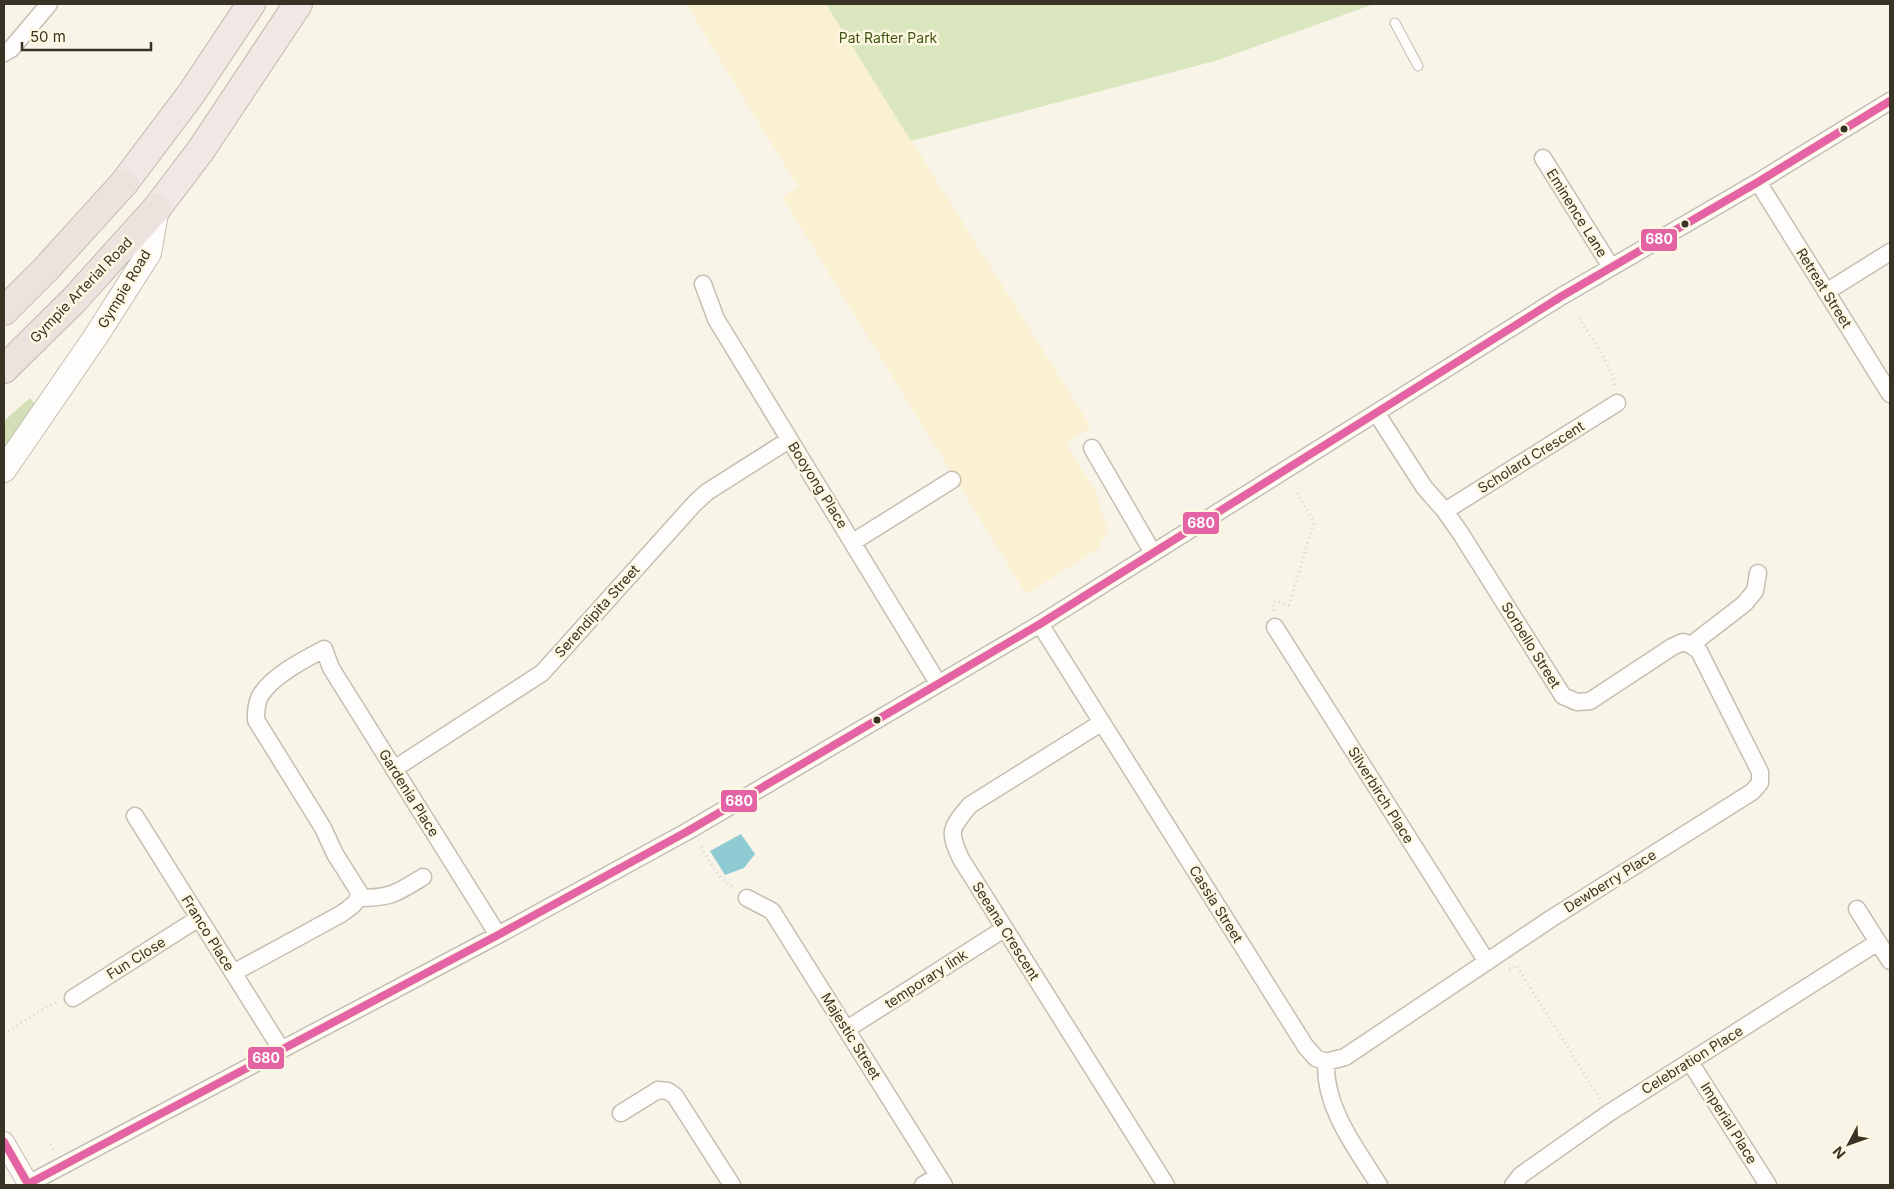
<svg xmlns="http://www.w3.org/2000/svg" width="1894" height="1189" font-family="Inter,sans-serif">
  <rect width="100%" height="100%" fill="#f8f4e7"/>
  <path fill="#faf0d2" d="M686,4H826L1091,427L1066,444L1095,490L1108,532L1099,544L1101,547L1026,594L782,197L798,187Z"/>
  <path fill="#d9e6be" d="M826,4H1374L1215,61L911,141Z"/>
  <path fill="#d2dfb7" d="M30,398L35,404L4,447V421Z"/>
  <path fill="#8ecbd3" d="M741,834L755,854L744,868L725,875L710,851Z"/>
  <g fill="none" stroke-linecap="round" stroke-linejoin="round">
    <g stroke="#c3bfb2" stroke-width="11">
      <path id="service" d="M1395,23L1418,66"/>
    </g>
    <g stroke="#c3bfb2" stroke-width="19">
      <path id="minor" d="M4,53L11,49L49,4
        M1543,158L1611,267
        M1758,182L1890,394
        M703,284L716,319L938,683
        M1826,292L1890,252
        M1377,414L1424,487L1445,511L1461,534L1563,696L1577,702L1590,701L1672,647L1683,642L1691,645L1744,604L1755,591L1758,573
        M1092,448L1153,553
        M1445,511L1617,403
        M853,542L952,480
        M1040,624L1306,1047L1316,1058L1326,1062C1324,1108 1356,1148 1379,1185
        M1275,627L1487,962
        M1101,723L970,805C950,829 948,831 961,859L1166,1185
        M394,769L542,673L695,503L707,492L789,440
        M135,816L281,1049
        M359,898C391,898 397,893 423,877
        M747,898L772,911L944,1185
        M1857,909L1890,961
        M233,973L341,914C349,908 359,903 359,892L335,854L323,828L256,720C256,712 256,704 260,696C272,676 303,660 324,649L331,668L498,935
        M73,998L199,918
        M847,1029L1004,929
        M1326,1062L1345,1057L1552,918L1752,792L1760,783V772L1699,651L1691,645
        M1690,1062L1768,1185
        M621,1113L658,1090L668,1091L675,1096L732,1185
        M28,1184L498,935L688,831L1040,624L1562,296L1758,182L1890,101
        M923,1185L938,1176
        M1513,1185L1521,1175L1609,1113L1878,942"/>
    </g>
    <g stroke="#c3bfb2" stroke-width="22">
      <path id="tertiary" d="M4,1142L29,1185"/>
    </g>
    <g stroke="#c3bfb2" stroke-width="26">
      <path id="secondary" d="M4,470L96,336L149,253L157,208"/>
    </g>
    <g stroke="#c3b6ac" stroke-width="30">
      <path id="trunk" d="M124,183L191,94L251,4
        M157,208L201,150L298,4"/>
    </g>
    <g stroke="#c3b6ac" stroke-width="30">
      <path id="motorway" d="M4,311L46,269L124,183
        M4,369L74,300L157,208"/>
    </g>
    <path stroke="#d8d6d2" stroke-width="3" stroke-dasharray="1 4" stroke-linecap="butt" d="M1579,318C1591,338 1613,365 1615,388
      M1274,611V601L1289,605L1314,522L1297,493
      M701,847L718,875L735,889
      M1509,969L1516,965L1600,1099
      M4,1034L48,1006L60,1002
      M51,1144L55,1152"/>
    <use href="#service" stroke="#fefdfb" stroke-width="9"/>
    <use href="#minor" stroke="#fefdfb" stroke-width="16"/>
    <use href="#tertiary" stroke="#fefdfb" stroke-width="20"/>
    <use href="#secondary" stroke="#fefdfb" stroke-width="24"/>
    <use href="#trunk" stroke="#f0e8e4" stroke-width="28"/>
    <use href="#motorway" stroke="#ede3de" stroke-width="28"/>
    <g stroke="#fef7e1" stroke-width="11">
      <path id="bus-1" d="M4,1142L28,1184
        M28,1184L498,935L688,831L1040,624L1562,296L1758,182L1890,101"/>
    </g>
    <use href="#bus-1" stroke="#e463a4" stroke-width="8"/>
  </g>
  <g fill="#383325" stroke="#fef7e1" stroke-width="2">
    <circle cx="1844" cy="129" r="4.5"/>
    <circle cx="1685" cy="224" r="4.5"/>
    <circle cx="877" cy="720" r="4.5"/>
  </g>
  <g text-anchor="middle" stroke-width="5" stroke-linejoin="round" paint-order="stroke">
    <g font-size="14" fill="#3e5615" stroke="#fef7e1">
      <text x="888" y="43">Pat Rafter Park</text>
    </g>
    <g font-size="14" fill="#383325" stroke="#fef7e1">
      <text transform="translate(1577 213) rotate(58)" y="5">Eminence Lane</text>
      <text transform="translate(1824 288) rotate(58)" y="5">Retreat Street</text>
      <text transform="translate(124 289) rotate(-59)" y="5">Gympie Road</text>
      <text transform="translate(81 290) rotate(-46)" y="5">Gympie Arterial Road</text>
      <text transform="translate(1531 457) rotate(-32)" y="5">Scholard Crescent</text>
      <text transform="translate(818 485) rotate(58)" y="5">Booyong Place</text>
      <text transform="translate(597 611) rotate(-48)" y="5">Serendipita Street</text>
      <text transform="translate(1531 645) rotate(58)" y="5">Sorbello Street</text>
      <text transform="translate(409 793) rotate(58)" y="5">Gardenia Place</text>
      <text transform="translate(1381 795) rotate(58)" y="5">Silverbirch Place</text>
      <text transform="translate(1610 881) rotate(-32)" y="5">Dewberry Place</text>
      <text transform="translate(1216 904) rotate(58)" y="5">Cassia Street</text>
      <text transform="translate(1006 931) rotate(58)" y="5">Seeana Crescent</text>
      <text transform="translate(208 933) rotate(58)" y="5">Franco Place</text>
      <text transform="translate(136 958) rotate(-32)" y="5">Fun Close</text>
      <text transform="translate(926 979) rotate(-33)" y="5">temporary link</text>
      <text transform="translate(851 1036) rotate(58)" y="5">Majestic Street</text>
      <text transform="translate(1692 1060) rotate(-32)" y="5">Celebration Place</text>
      <text transform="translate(1729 1123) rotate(58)" y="5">Imperial Place</text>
    </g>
  </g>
  <g stroke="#fef7e1" stroke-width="2">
    <rect x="1640" y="228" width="38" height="24" rx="5" fill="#e463a4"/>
    <rect x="1182" y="511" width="38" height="24" rx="5" fill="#e463a4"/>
    <rect x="720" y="789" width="38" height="24" rx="5" fill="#e463a4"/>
    <rect x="247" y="1046" width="38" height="24" rx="5" fill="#e463a4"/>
  </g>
  <g font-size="14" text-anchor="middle" font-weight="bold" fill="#fff">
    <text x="1659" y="244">680</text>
    <text x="1201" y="528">680</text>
    <text x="739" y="806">680</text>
    <text x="266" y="1063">680</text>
  </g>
  <rect width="1894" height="1189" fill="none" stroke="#383325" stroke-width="10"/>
  <g transform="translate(1849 1144) rotate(229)" stroke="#fef7e1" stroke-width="4" paint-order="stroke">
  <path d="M0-4L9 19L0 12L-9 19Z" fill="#383325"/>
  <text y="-8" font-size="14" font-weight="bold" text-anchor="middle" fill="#383325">N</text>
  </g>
  <path d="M22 42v8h129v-8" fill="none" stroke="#383325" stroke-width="2.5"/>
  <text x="30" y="42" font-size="15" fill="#383325" stroke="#fef7e1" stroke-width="4" paint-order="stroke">50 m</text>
</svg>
